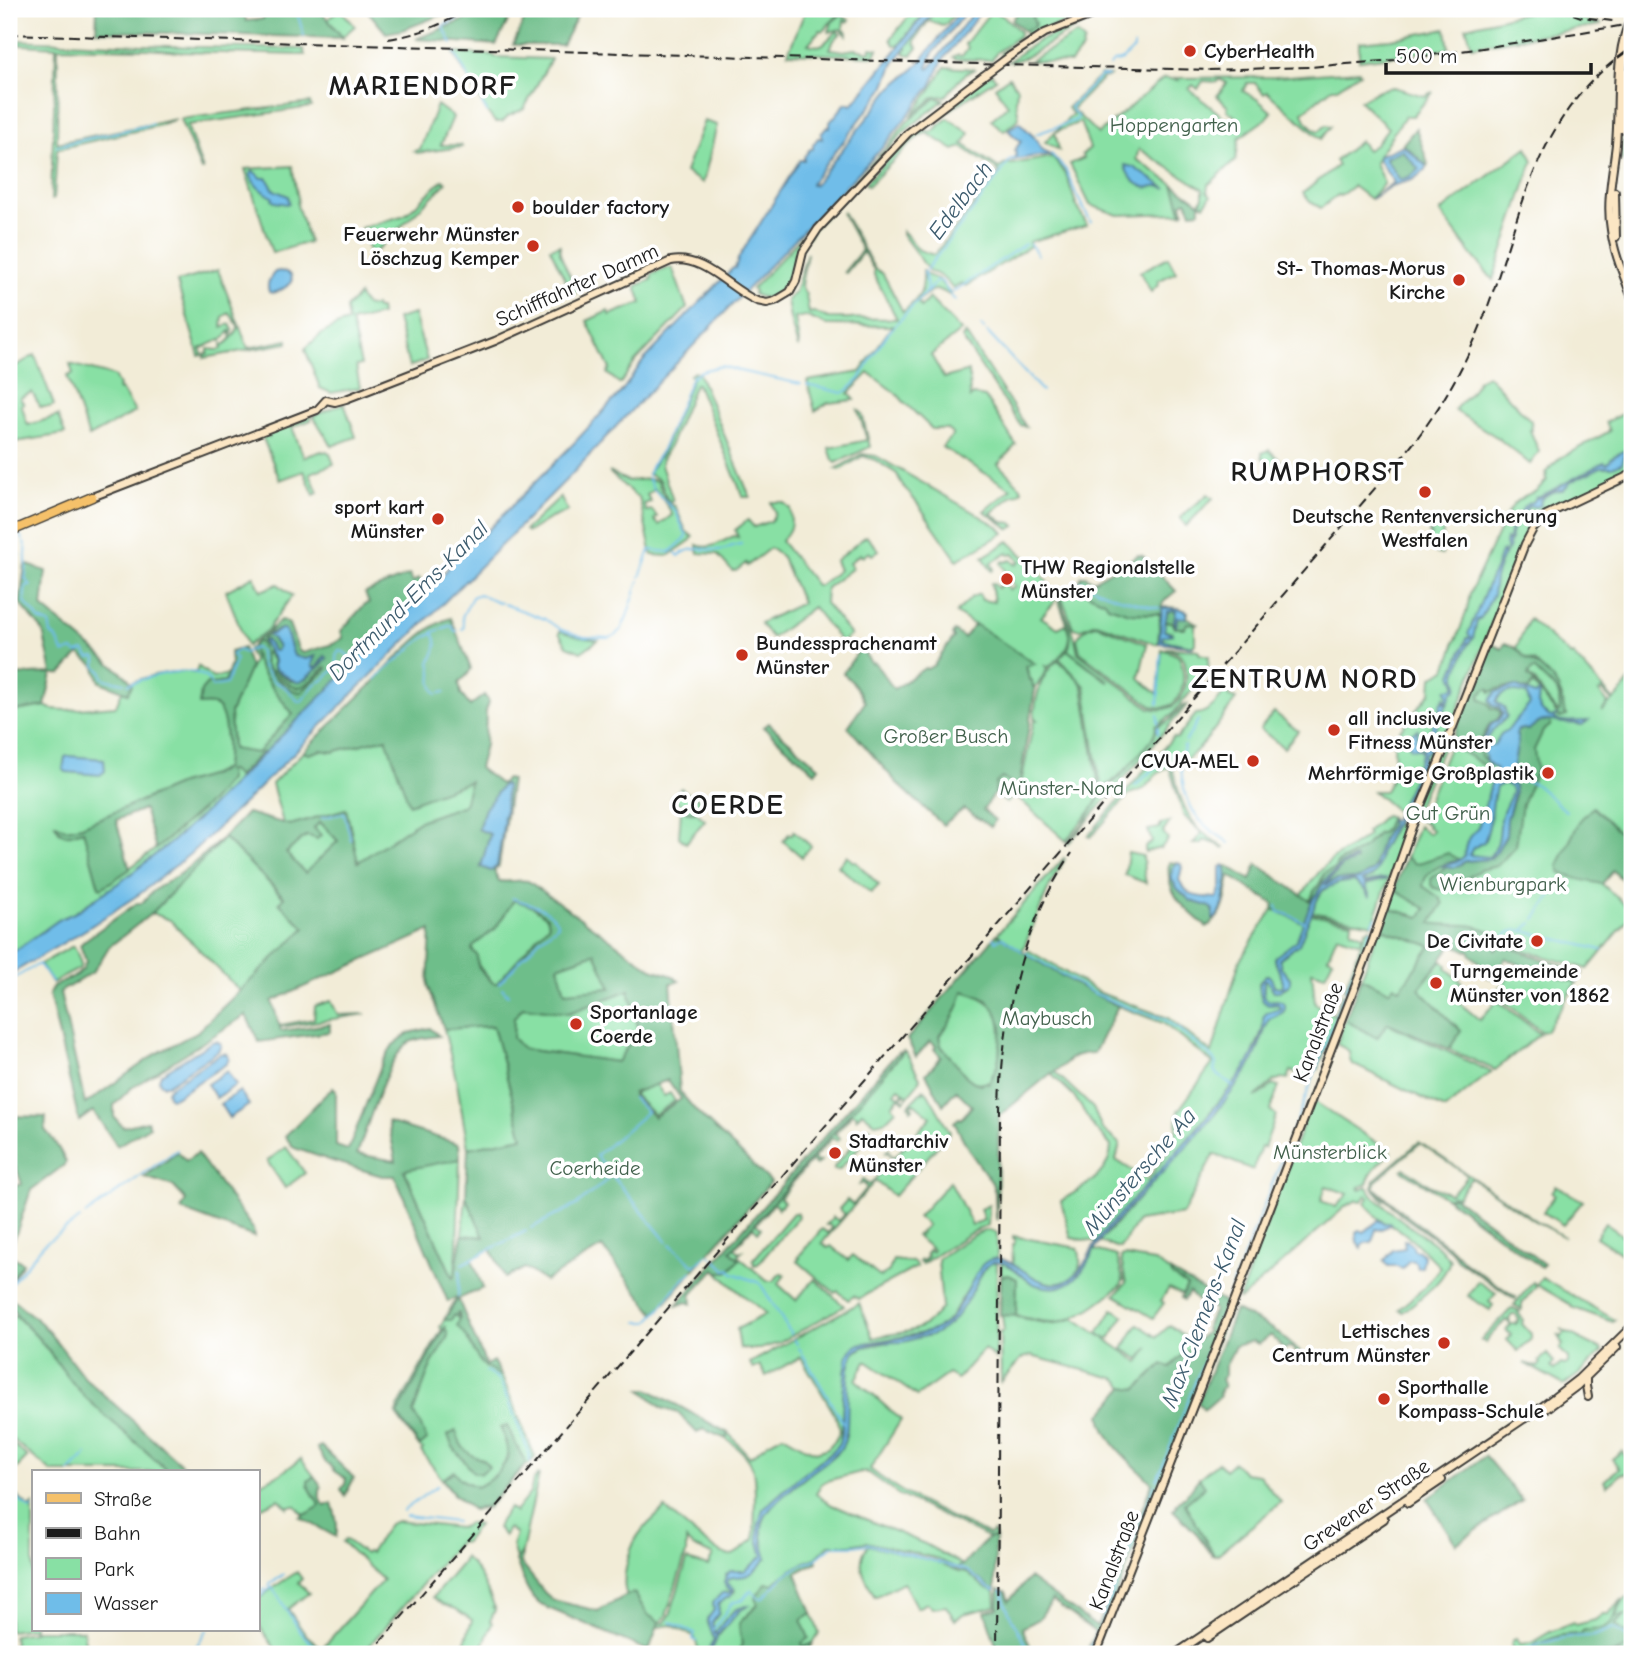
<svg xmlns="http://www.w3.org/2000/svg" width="1641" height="1663" font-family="'Comic Neue',sans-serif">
  <rect width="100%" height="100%" fill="#fff"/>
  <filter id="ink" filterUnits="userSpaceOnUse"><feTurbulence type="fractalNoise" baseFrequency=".0143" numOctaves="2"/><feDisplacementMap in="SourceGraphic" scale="14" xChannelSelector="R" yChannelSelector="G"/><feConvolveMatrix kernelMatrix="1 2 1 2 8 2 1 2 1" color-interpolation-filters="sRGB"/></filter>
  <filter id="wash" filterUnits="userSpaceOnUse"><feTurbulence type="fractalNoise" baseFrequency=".00686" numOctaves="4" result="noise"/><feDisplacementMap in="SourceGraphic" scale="28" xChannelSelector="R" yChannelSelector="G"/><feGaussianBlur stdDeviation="1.57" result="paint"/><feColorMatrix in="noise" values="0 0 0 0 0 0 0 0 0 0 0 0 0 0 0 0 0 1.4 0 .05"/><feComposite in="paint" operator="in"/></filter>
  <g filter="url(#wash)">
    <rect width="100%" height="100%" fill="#f2ecd7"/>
    <path fill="#88e0a4" stroke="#527e60" stroke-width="2" fill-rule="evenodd" d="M340,9L355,26L342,37L328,19Z
      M806,9H850L842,15L849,20L847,22L844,20L843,29L847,32V35L840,29L829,32L832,22L841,15L840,13L828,25L826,29L822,31L820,30L808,44C826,50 825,39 838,31L840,34L834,40L830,49L844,51L855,49L870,52L871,48L878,49L875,55L872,56L788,53Z
      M913,9H927L899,45H894L891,39L892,37L913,11Z
      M937,9H958L946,24L941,25L938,23L937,24L929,21L927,23L915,41V44L918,48L912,55L905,54V49H907V46Z
      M1047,9H1100L1039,32L1001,58V53L1027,34L1024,31L1034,27L1032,17L1038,12L1046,13Z
      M1117,9C1101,18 1083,24 1067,33C1045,44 1032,59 1007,62L1038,41Z
      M1540,9C1561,8 1580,21 1601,24V25L1472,46L1466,27Z
      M991,11C1001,13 1013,24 1020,32L1019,36L996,53L992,60L955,59L953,57L956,55L962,56L968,48L965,44Z
      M1446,29L1449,49L1359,60V42L1391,39Z
      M1075,35H1078L1085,42L1082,46L1083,48L1071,63L1030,61Z
      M9,40L195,47L303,49L305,55L180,52L149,49L58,47L57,143L176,119L161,125L57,149L54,199L51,200L56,47L9,44Z
      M454,53L493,55L495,57L551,59L524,109L508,116L502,122H495L487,112Z
      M945,67L976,69C962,73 955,86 946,96L934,97L910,118L930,91Z
      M1359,71L1360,73L1337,88H1332L1303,112C1304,120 1312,129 1319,131L1326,125L1331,126L1321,139L1267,92L1264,94L1255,83H1247L1243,91L1257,99L1272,112L1267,118L1239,138L1236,160L1208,185L1207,191L1211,196L1204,205L1200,203L1203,197V189L1139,149L1136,159L1173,184L1182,213L1118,215L1090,205L1070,164L1084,158L1082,155L1090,148L1080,122L1055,132L1059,150L1045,142L1073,114L1067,108L1101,75L1111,76L1103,78L1072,109L1098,134L1164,78L1178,80L1176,78L1275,77ZM1219,79L1227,83L1217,96L1228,107L1227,110L1238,119L1240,125L1231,120H1227L1189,89L1193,85L1198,89L1203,81L1217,82Z
      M992,74L996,79L937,119L927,126L925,124L980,81Z
      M1009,77L1017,88L1016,101L1019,118L1004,131L991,120L1008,105L995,87Z
      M1393,87L1424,96L1433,92L1413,116H1405L1378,156L1375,163L1384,183L1370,199L1353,186L1340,196L1338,195L1321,208L1310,202L1303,193L1338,165L1335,161L1360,141L1367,150L1375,145L1388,128L1360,101L1379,90Z
      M1627,96L1632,97V139L1623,161L1621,160Z
      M936,98L944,100L904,132L859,181L857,179L883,152L906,123Z
      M310,103L311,107L187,125L203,170H201L180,119Z
      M437,105L453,117L441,145H461L462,147L417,153L414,151L420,149Z
      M948,118L970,133L963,144L999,168L1007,163L1012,164L1052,157L1066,174L1076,204L1087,225L1029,242L1030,246L1026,249L966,286L962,283L953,289C947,281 940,273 930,272L902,234V231L905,233L919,250L934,255L1000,172L962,147L954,150L927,133L921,135L913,141L868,186L865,183L905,141L921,129L933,132L939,125Z
      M704,121L717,125L703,183L685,172Z
      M1527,147L1533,161L1493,280L1472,255L1440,212Z
      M292,166L298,199L297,205L309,242L272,253L245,169Z
      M443,180L446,183L371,256L361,228L405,215Z
      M855,181L857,183L815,227L798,251L793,254L795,256C789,277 783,309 753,294L754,292L752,289Z
      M843,212L874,268L883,274L903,312C919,298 924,294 923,271L927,275L938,279L951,294L949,295C935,285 929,291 917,302L921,307L929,298L961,331L931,355L944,378L969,371L970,398L973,395L985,397L1016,445L998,464L1021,487L1022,490L1018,494L1013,495L991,513L1003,522L1012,523L1015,526L1010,529L984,511L1011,489L942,447L953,435L947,429H932L904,402L898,395L869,373L849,393L855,400L828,403L815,411L807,381L860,372L892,326L826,325L805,316L795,318L799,342L798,348L790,319L787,300L795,292L807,253L801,285L806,295L809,313L814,312L828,318L897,319L874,275V270L863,252L846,273L844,272L862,250L842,213Z
      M560,245V254L577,292L572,294L550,248Z
      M1168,257L1176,272L1158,281L1159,284L1151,292L1140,272Z
      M672,267L687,308L635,362L620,384L607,373L610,369L587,321L608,311L610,315C621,310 631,307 642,303L636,286L651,280L652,274Z
      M218,270L248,348L288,340V343L204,358L205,354L208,353V349L218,350L222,349V344L224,345C228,342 238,333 238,327C238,324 231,315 229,313L223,317L222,327L230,324L233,330L231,335L230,331L221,341L219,340L200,349L203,355L199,356L177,282Z
      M359,295C362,303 366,308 375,306L376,309H380L381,315L351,322L361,365L356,366L360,388L331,393L320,388L305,349C318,336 329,327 348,322L346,308Z
      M414,314L427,360L409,367L397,319Z
      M965,333L1026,427L1020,425L962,338Z
      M35,355L54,405L50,407H40L32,392L20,398L24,404L21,405C25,412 24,418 28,425L58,416L65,434L9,443V370Z
      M70,364L114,376L119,386L118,388L119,390L121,389L135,412L89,437L67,376L73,374Z
      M694,372L699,374L750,497H743L697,384H695L669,447L662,459L661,465L673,501L670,502L666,497L660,480L648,474L664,449L692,378L690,375Z
      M1487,375L1531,421L1532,430H1530L1539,452L1530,464L1498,438L1454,410L1470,393L1479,379Z
      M344,403L356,437L332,446L313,416Z
      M1632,409V470L1544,514L1534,523L1522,545L1445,743L1412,818L1399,813L1373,791H1385L1395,772L1394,742L1400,730L1431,692L1432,677L1446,669L1454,648V643L1457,638L1467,610L1470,593L1507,514L1514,504L1524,496L1536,491L1547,480L1545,477L1547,475L1545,473L1560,458L1610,431L1606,422Z
      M858,410L862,413L870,447L836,463L833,460L829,448L867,440Z
      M309,416L311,417V420L292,427L304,457L322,451L323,452L327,451L330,454L334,464L310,473L318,493L314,495L304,471L280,480L262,436L266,434L269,437V433Z
      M1269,450L1287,467L1279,477L1262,457V453Z
      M862,454L876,456L999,527L1004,533L957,560L918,504L902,485L897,474L875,460L863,456L840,470L836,469Z
      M609,472L628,481L648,479L658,481C662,491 663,504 675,506L686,531L693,537L691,540L668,556L652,555L639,497L634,495ZM655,489L668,507L672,515L659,525L654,520L657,517L652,510L646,511L644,504L651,502L647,495Z
      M1208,494L1213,498L1186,526L1180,518Z
      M560,497L568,511L549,519L528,532L525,530Z
      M771,502H783L790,508C792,525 792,529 781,541L816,585H820L839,570L835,561L866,536L879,550L872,555L869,552L862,557L860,554L849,563L853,568L826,588L825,603L851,635L841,642L813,607L772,638L760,623L802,603L782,557L770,548L747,566L746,563L736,571H732L717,554L698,553L697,545C709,551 722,541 734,536L738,537L735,530L748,520L754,527L771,521L775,513Z
      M1443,525L1442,555C1437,555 1434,551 1430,548L1431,546H1429V533L1431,534L1430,532L1436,526Z
      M1009,541C1022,555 1056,583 1055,602L1041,617L1058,628L1066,624C1075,649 1064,650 1049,667L1045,666L1047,669L1037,686L1033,687L1026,666L1034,663L956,613L972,597L979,594L982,600L994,602L991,583H993L998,588L1004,582L1009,590L1015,587L1001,563L1004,561L1005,562L1011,560L1016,565L1020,561L1013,553L1009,555L1008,553L991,563L994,569L992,571L983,557Z
      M254,576L261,591L278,584L292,596L267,630L247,646L226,591Z
      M1076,586L1089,594L1105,601L1108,606L1130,613L1160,614L1158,643L1155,644L1097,623C1088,624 1081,633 1073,627L1061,595Z
      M1058,596H1060L1064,611L1074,634L1078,653L1150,708C1176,715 1188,695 1186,671C1185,665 1186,660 1181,655C1177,651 1171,650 1166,648L1199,650V654L1209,656L1208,668L1202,678L1172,715L1156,726C1155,731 1156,732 1153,737C1146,749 1115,783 1102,788L1099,775L1085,686L1059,658L1067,650L1108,682L1109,681L1068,650C1077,632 1060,615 1058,596Z
      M1529,619L1571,656L1573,655L1613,699L1611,700L1602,690L1599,692L1608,703L1602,711L1621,693L1632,677V855L1624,847L1562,873L1602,884L1632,911V915L1588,969L1500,943L1492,956L1453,944L1381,924L1418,826L1429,834L1432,830L1427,827L1428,825L1420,821L1485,656L1535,685L1544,695L1536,682L1528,676L1531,670L1534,669L1537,671L1557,691L1559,696L1560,711L1558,712L1560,718L1567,715L1562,707V697L1555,683L1534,661L1524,658L1516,648Z
      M1164,621L1173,622L1175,627L1185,628L1186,623L1198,624L1195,625V644L1193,646L1162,640L1163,636L1171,632L1164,631Z
      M1097,625L1147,644L1139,678L1158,694L1162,649C1166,651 1174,653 1178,656C1182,660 1182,666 1183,671C1185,692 1176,713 1152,706L1080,652L1077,639C1082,630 1087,627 1097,625Z
      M272,627L262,640L268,648L267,653L272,660L273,670L289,684L299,688C310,683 316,673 326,667L327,669L301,692L290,690L271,672L265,664V654L260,642H256Z
      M560,631L579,637L598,640L581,652L567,646L559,633Z
      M252,647C255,670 278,695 293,714L257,754L232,749L230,713L253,661L248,649Z
      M1058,660L1079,680L1083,687L1098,781L1102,791L1093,808L1066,841L1015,795L1020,789L1034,720H1037L1034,717C1036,695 1040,675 1058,660Z
      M198,666L213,678L228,674L225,682L200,704C204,705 212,703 217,707C227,715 228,757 224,769L212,775L180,784L82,826L66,829L56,824L59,832L66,835L83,829L99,887C148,859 191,822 229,780L226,771H231L238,776L261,753L266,752L203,814L170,843L123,880L74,913L62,919L15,951L9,953V712L45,706L51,709L66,710L116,706L122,691L128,693L130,683C150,675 175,669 196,673Z
      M1225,691L1227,692L1229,697L1236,699C1221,719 1196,762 1172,766C1178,790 1183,814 1201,831C1208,837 1216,842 1224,848L1223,849L1217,844L1203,840L1202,844H1193L1202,833L1187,819L1183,814L1169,766L1156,775L1144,789L1129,794L1091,837L1088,836L1173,737L1177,738L1196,714C1209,713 1218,702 1225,691Z
      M1187,705L1068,844L1067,843L1083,825L1104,791L1120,777L1154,737L1157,727L1170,720L1183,706Z
      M1274,712L1298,731L1284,748L1260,729Z
      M386,738L471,781L464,805L419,821L358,863L346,809L290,825L283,823L272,784L303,752L309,754L321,750L332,752Z
      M1002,778L1017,788L1009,800L1006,802L995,793L996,783Z
      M681,788L690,795L700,799L696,811L688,810L671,797Z
      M683,809L687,812L697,813L705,820L686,843L679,837L681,810Z
      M1385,815L1390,817L1385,829L1381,833L1372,839L1365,847L1337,863L1334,870H1330L1323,875C1322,881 1313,894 1310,901L1301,896C1310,884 1318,871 1330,861C1342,852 1356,845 1368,835L1366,832Z
      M320,822L338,841L305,873L286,854L302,838L309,836L314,828Z
      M1170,822L1163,832L1168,839L1161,848L1145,852V847L1152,842L1148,830L1160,828V824Z
      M1396,823L1405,832L1373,924L1312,912C1321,888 1327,881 1354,881L1365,890L1369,897L1365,885L1387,879H1382L1365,883L1362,881L1372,877L1377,870L1380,852Z
      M794,831L811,846L802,857L783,841L789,834L791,835Z
      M224,838L284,898L279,903L305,928L241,992L170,920L152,913Z
      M1128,853L1143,856L1144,873L1146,883L1125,875Z
      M847,855L853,862L855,861L879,885L871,893L838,866Z
      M1064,858L1065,859L1050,885L1022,952L997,934Z
      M514,900L532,906L547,917L549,924L497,983H493C483,972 473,962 473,946L495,929Z
      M1273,909L1304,923C1301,930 1299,938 1294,944C1288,950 1281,952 1275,958C1275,968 1284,975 1283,986L1278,987L1274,986L1268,975H1266L1259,983L1261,996L1271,1005L1278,1004L1281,1007L1279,1010L1268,1012L1264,1017L1263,1028L1250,1061L1237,1080L1178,1151L1109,1226L1097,1242L1071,1238L1061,1201C1084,1186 1110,1176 1111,1146L1095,1129L1074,1096L1050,1073L1055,1072L1093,1108L1102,1129L1120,1144L1116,1160L1147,1180L1169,1150L1177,1129L1178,1111L1213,1063L1163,1023L1118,1006L1096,995L1025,954L1028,950L1100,993L1168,1018L1212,1053L1240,960Z
      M1311,914L1352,922L1351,930L1363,935L1360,943L1337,935L1328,957L1333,959L1325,975L1312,971L1315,1003L1334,1015L1342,994L1347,996L1318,1069L1314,1067L1308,1078L1291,1071L1288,1079L1282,1078L1274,1081L1255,1097L1261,1094L1273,1085L1279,1086L1270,1110L1276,1115L1264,1148L1261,1147L1253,1170L1214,1154L1183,1214L1138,1221L1120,1248L1099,1242L1215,1114L1251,1065L1269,1019L1284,1011L1285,1004C1279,999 1276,1001 1268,1001C1261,995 1265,989 1264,981L1267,980C1274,993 1278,994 1290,984V978L1281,968L1279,959L1299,944Z
      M1370,928L1373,932L1348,992L1344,990L1366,930Z
      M1379,928L1431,946L1400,990L1389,991L1361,978Z
      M73,946L76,950L81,964L79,969L52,983L40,964Z
      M596,953L611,988L565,993L557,966Z
      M1442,961L1447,965L1446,968L1462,982L1451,996L1480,1020L1497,1000L1540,1034L1495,1070L1449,1049L1461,1031L1418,989Z
      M1520,965L1577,982L1546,1031L1542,1032L1499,997L1497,990Z
      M629,989L639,1030L617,1062L523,1049L513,1038L514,1018L523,1007L569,1013Z
      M963,991C996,1000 1004,1014 1000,1047C999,1052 1000,1059 998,1064C995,1071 991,1077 989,1084L974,1082L967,1077L941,1046L939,1036C951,1022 959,1009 963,991Z
      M331,1001L338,1015L366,1014L281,1027L280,1025L314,1019L315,1006Z
      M1345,1020L1376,1037L1387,1023L1491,1072L1445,1109L1352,1064L1350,1060L1349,1051L1337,1044Z
      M493,1026L523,1137L468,1148L457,1083L444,1029Z
      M903,1052H906L920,1078L919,1082L907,1097V1095L905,1093L904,1095L902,1093L903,1091L899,1088L895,1093L899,1096L901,1095L903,1100L905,1099L904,1101L899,1097L892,1105L896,1110L885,1121L875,1123L862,1112L856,1119L857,1116L853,1113L835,1134L840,1138L837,1141L832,1138L813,1159L816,1162L820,1161L816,1165L811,1161L780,1198L784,1202L778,1209L779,1207L774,1203L756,1224L761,1228L758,1232L753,1227L735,1248L739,1252L742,1251L738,1256L767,1281H773L781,1273L785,1275L778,1284L796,1300L815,1279L844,1306L779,1343L760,1349H740L737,1329L766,1314C750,1299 731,1288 718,1272H728L739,1260L730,1252Z
      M656,1084L664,1096L670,1093L675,1101L654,1115L635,1096L634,1092Z
      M923,1090V1092L925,1090L928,1093L950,1132L894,1196L875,1181L822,1243L828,1248L831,1246L848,1260L853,1255L880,1277L889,1271L893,1260L913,1262L917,1267L858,1299L854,1296L848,1300L838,1291L835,1293L800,1263L797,1261L800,1258L798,1257L822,1229L828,1233L832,1228L829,1225H826L833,1217L839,1221L845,1214L839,1209L847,1200L853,1205L867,1188L862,1183L860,1184L863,1179L865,1181V1184L867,1183L870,1185L880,1173L875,1168V1165L881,1172L893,1158L888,1152L885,1153L889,1149L888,1152L894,1157L903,1148L897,1142L895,1144L894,1141L896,1140L904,1147L931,1117L914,1103L911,1106L913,1108L911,1110L909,1105Z
      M1312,1100L1391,1152C1382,1161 1370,1170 1367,1184L1359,1187L1360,1190L1367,1187L1373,1196L1395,1215L1441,1249L1450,1260C1444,1283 1419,1298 1403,1312L1399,1309L1425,1287L1440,1267L1413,1240L1396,1227L1385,1223L1376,1216L1365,1203L1369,1198L1366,1195L1362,1201L1357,1200L1346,1206L1240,1300L1239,1299ZM1326,1186L1348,1194L1336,1207L1321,1201Z
      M870,1127L872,1132L839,1170H834V1167L867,1128Z
      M1419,1142L1537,1221L1564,1237L1530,1218L1471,1178L1457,1197L1453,1196L1448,1199L1402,1170L1404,1168L1431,1186L1450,1194L1462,1183L1467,1175L1420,1143L1375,1182V1190L1384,1201L1373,1188L1374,1180Z
      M286,1147L305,1173L285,1188L267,1161Z
      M460,1159L457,1247L455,1274L453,1278L404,1169Z
      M950,1181L972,1225L984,1220L980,1209L989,1205L988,1225L969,1234L922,1264L919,1262L921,1260L923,1261L928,1256L926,1254L929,1250L931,1252L933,1250L916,1236L918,1234L920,1235L921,1234L920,1232L927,1225L918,1217Z
      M1556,1186L1583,1201L1563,1225L1543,1212L1555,1195L1552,1192Z
      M466,1197L485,1237L462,1235Z
      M793,1213H797L798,1217L758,1264L754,1265L753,1260Z
      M1605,1223L1632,1242L1625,1254H1622L1596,1237Z
      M989,1230L997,1233V1259L990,1260L984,1264L949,1319L937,1329L929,1332L860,1344L850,1351L847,1357L843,1397L842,1430L839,1443L833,1451L800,1476L763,1509L758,1528V1538L763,1556L745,1571H731L726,1575L724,1583L731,1591L729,1593L725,1592L713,1602L714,1610L707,1620L714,1639L707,1654H698L699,1651L694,1636L671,1625L658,1627L659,1622L648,1615L634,1593L627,1595C620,1582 629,1550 637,1537C644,1526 656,1517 665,1508C676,1518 718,1558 732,1555C739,1553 748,1544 754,1539C754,1521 758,1476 750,1462C744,1452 735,1445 726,1439L728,1433L750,1457L768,1443L783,1435L806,1448L816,1452L828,1448L836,1439L840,1430L836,1417L801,1357L766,1376L760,1366L753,1369L750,1363L859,1303L873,1338C903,1330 921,1337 942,1307L938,1259C954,1248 970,1234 989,1230ZM686,1540L692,1546L713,1555L708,1566L687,1560L670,1615L664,1623L660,1622L666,1616L686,1554Z
      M1013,1236L1078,1248C1087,1275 1066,1289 1041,1281C1031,1278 1021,1270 1013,1264L1012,1245H1014L1015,1239H1013Z
      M1095,1250L1117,1256L1123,1280L1121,1285C1103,1300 1079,1320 1055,1322C1043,1323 1029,1318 1017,1316V1317C1042,1322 1049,1328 1074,1318L1139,1362L1149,1348L1140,1359L1123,1349L1138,1324L1157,1337L1170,1325L1194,1344L1168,1369L1162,1365L1137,1389L1124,1387L1117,1379L1031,1356L1022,1358L1001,1382L1000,1332H1004L1002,1315H1016L1017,1279L1009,1275L1001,1276V1263C1014,1265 1020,1275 1030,1282C1038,1287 1050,1288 1060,1287L1081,1272Z
      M1125,1256L1154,1261L1171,1272V1275L1187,1286L1182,1295L1169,1288L1161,1301L1164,1303L1153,1318L1115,1295L1126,1283L1121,1259V1257Z
      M990,1263H997L996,1359L984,1349L957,1379L948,1374L917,1396L866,1361L856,1380L901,1420L870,1469C905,1498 949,1516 989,1535L993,1532L995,1538H988L899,1495L869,1473L861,1472L826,1481L821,1484L816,1494L832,1505L925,1544L963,1565L957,1568L935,1558L866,1542L850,1545H829L816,1558L805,1562L787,1573L773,1585L758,1602V1605L741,1621L739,1624L742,1644L737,1654H710L717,1638L716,1635H719L739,1611L736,1609L715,1634L712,1623L719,1613L718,1604C723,1598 733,1598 735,1590L728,1585L727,1581C736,1572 740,1579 749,1574C757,1570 761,1563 767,1558C758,1529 759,1516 783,1496C795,1486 808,1475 820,1465C827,1460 835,1455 841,1448C850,1435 846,1415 846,1400C847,1385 847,1366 854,1353L864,1347L895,1341H907L915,1338L931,1335L951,1323L987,1265Z
      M1542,1278L1615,1320L1613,1322L1571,1307V1305L1537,1285L1522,1303V1309L1514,1305L1533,1282L1536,1285Z
      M1478,1281L1496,1293L1489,1302L1493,1305L1490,1310L1468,1296Z
      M457,1297L485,1367L502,1377L535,1457L528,1465H526L486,1509L473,1510L454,1495L421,1451L423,1449L420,1448L396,1415L397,1409L442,1329L440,1327ZM445,1328L448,1336L431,1365L413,1413C419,1420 423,1432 427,1441L398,1413ZM501,1428L526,1464L472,1509L454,1471L460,1479L476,1487C488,1483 505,1469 507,1456C509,1448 503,1436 501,1428Z
      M1512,1308L1520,1311L1518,1312L1523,1320L1522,1324L1531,1334V1339L1518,1351L1507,1340L1511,1335L1506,1330L1511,1324H1516L1519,1320L1516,1315H1512L1509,1319L1510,1323L1506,1320L1489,1337L1486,1343L1481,1340Z
      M1113,1309L1124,1316L1108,1340L1098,1333Z
      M15,1315L36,1336L81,1393L169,1472H52L9,1437V1318Z
      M1561,1329L1601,1349L1602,1351L1583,1371L1564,1385L1524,1363L1538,1367L1541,1363L1539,1361L1547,1354L1554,1362L1551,1367L1554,1370L1561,1364L1565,1365L1568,1363V1358L1560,1349L1563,1345L1557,1334L1561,1337L1566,1332Z
      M9,1441L28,1457L9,1476Z
      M1622,1451L1632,1467V1480L1627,1473L1624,1474L1622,1473L1607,1486L1604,1481L1619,1468L1612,1459Z
      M301,1459L314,1476L308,1485L320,1506L307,1514L302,1513L296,1506H288V1508L279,1499L260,1508L257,1504V1485L280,1474Z
      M1218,1462L1225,1470L1234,1462L1244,1473L1259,1475L1281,1502L1218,1554L1214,1555L1184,1504L1204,1487L1199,1478Z
      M539,1474L522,1552L516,1560L512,1545L516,1534L508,1528L504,1536L497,1528L500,1521L509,1508L515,1512L530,1493L533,1481Z
      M9,1489L30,1508L33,1505V1628L9,1631Z
      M397,1521L460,1528L469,1523L478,1525L464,1543L459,1542L362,1654H279L257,1623V1600L274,1587L297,1572L302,1579L298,1583L309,1593L288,1609L305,1634L322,1648L383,1580L342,1542L345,1539L365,1554L367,1552L370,1553L389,1524Z
      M868,1545L935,1561L959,1571L967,1572L984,1587L995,1591L996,1606L963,1614L955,1620L946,1606L932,1608L927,1603L917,1608L903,1582L875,1597C866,1579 854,1564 868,1545Z
      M464,1557C480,1570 487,1590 495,1608H493L495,1610L490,1621L492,1623L480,1654H461L472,1620L456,1609L444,1605L433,1597L462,1563Z
      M1626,1598L1632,1599V1654H1595L1593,1653L1571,1654H1504L1513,1648L1511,1645L1513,1640L1517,1639L1520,1644L1531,1643L1550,1632L1573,1623L1576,1625L1595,1620L1603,1614H1608L1623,1599L1615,1614L1616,1615L1622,1604Z
      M812,1613L819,1633L813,1643L804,1648L802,1643L801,1619Z
      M33,1630H83L87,1654H16L13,1635L34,1632Z"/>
    <path fill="#6ebe8a" stroke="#456d53" stroke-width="2" fill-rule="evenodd" d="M97,9H244L246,21L263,19V9H319L343,38L96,31Z
      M366,9H457L402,30L386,33Z
      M480,9H514L496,45L416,39L464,20Z
      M529,9H581L562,45H513Z
      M1020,9H1047L1046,13L1038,12L1032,17L1035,23L1034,27L1024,31L1012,20Z
      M1416,128L1428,164L1427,166L1405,146L1402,145Z
      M1402,150L1419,169L1411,176L1400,180L1385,158Z
      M1173,184L1200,203V211L1191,212L1187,201L1182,203L1184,211L1182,213Z
      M1138,555L1143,556L1176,591C1170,596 1163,600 1161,607C1170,607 1181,607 1188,612L1187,617L1198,624L1187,623L1185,628H1175L1172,622L1164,621L1168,611L1173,610L1176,611L1174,620L1176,626L1177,617L1181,609H1162L1161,621L1160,614L1130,613L1108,606L1105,601L1089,594L1076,586L1082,576H1086L1093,581Z
      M25,564L46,571L42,607L128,678L132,685L128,693L100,682L94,665L79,654L61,674H52L45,706L9,712V675L52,673L43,631L20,603Z
      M409,575L413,582L419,578L428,590L266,752L261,753L237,777L231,771H227L229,775V780L211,801L156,849L144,809L116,820L130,869L102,888L99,887L83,830C69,834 64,840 55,824L66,829L82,826L180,784L212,775L224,769C228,757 227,715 217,707C212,703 205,705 199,705L201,691L207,684L225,682L231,664L230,652L243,648L250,668L230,713L232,749L257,753L293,714C280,698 253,666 252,646L256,642H260C266,650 262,655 265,664C269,675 290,692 301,692L327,669L326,667C317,673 304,693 292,686C285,683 279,675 273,671L272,660L267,653L268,648L274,660L273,666L277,671L290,681L307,679C312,671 321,667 327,658L324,657L317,667H313L311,665L315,657L306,659L294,656L286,632L281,629L271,633L269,636L272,638L278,647L276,651H273L266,640L263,642L262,640L280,620L285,621L289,624L299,651L303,653L333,644L343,638L341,631L365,604L369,603L365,593Z
      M451,618L471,669L468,674L459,683L461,694L470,706L484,695L489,702L486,711L485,745L479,768L500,784L506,779L511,780L499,866L494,871L499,881C511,883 516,879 528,881L652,969L673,976L679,981L671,983L680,1092L696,1111L771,1182L655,1314L602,1247L545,1281L525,1268L505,1278L491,1249L472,1259L483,1288L458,1299L486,1365L493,1361L502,1377C494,1372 484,1368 479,1360C471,1348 468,1335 457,1326L460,1318L459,1313H457L458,1318L454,1315L451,1320H444L458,1299L456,1297L448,1302L395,1176H382L332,1161L294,1148L285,1136L333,1087L336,1090V1146L348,1150L383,1061L393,1045L409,1033L430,1028L439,1036C429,1038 414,1038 407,1044C387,1058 367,1129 357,1154L396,1161L388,1122L459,1144L460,1159L404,1170L453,1278L455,1274L462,1235L484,1237L466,1197L468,1148L523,1137L493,1026L444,1029L428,985L431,930L272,1001L281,1031L330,1024V1032L259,1042L246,1015L130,1089L114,1105V1117L123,1127L147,1121L150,1126L117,1146L93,1111L79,1121L49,994L53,986L77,975L83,969L86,961L80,945L85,940L137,903H142C152,889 167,882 181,873C205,855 227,835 247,813L290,825L346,809L358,862L419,821L464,805L470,781L409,804L386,738L332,752L321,750L309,754L303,752C326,729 349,706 373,683C392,663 426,624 451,618ZM504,805L499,857L481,867L490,834L478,829L485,809ZM320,822L338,841L305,873L286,853L305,836H309L317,839L321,835L314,828ZM224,838L284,897L279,903L305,928L197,1032L154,1055L85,1104L60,992L93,972L109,947L152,913ZM514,900L532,906L547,917L549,924L497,983H493C489,978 479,971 478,965C476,957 480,957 472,950L473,946L495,929ZM595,953L611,988L565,992L558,966ZM629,990L639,1030L617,1062L523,1049L513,1038L514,1018L523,1007L569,1013ZM668,1080L681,1099L654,1117L633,1096V1093Z
      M975,624L1035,664L1026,666L1029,680H1032L1033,687L1035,689L1020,781L1016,787L1002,778L996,783L995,793L983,810L995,820L991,827L964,809L943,825L897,783L848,727L865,702L855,685L843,673L862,646L866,652L865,654L871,663L874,662L894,689L925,668L927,669L934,665L954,637L952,635L954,631L964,638Z
      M1489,643L1502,649L1505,643C1510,645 1515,647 1519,651C1523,655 1522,656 1527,659C1540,666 1556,679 1561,695C1563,702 1562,708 1567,716L1560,718L1533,684L1528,690C1515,686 1501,685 1490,693V689H1486L1480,695L1481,699L1489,704L1492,709H1497L1501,713L1498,719L1490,724L1479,744L1481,756L1490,765L1488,768L1450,744ZM1534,669L1557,691L1559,696L1560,711L1558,712C1546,701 1540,687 1528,676L1529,673Z
      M1543,719H1552L1550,726L1543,731L1534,750L1537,770L1522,804L1516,846L1497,866L1480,870L1452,887L1443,890L1434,888L1431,885V879L1445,867L1453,868L1466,861L1490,859L1497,851L1506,835L1507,819L1515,796L1514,786L1498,774L1513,776L1516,773L1513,768L1518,742L1516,733C1519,729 1523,728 1528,730Z
      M768,723L819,767L815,772L763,727Z
      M1593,807L1627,840L1624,847L1632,855V889L1613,871L1602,884C1593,882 1565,878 1560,871C1559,869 1559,867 1558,865L1580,820Z
      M1390,817L1393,821H1391V825L1382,839L1373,870L1359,879L1337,880L1325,885L1343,865L1356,861L1355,858L1342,864L1325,881L1312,901L1305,923L1273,909L1274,904L1230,876C1225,899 1228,911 1207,927C1185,908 1165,895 1169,862L1177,863L1173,867L1171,878L1177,888L1191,901L1211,907L1213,910L1214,919C1225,908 1228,882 1225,866H1228L1251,880L1257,864L1310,901L1314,891L1322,881L1323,875L1326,872L1334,869L1340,861L1351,856L1365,847L1378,833H1381L1385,829Z
      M1448,853L1460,860C1445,863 1425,869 1423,886L1440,898L1443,904L1431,923C1444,926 1454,924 1467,925C1479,925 1490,932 1501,936L1495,951L1500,944L1583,973L1577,982L1520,965L1506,958L1491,978L1486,976L1487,975L1478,965L1479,962L1471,955L1469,950L1467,951L1453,944L1419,989L1461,1031L1449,1049L1388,1023L1377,1038L1345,1020L1361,978L1389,991L1394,985L1400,989L1431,946L1379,928L1388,908L1420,917L1426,909L1398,892L1395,888L1406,857L1416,864Z
      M997,934C1036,961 1076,986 1118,1006L1094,1053C1063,1054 1071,1065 1050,1074L999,1116L997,1220L996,1218L995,1193L992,1183L970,1152L954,1122L959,1118L961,1119L972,1106L956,1090L943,1105L926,1074L941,1057L934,1049L936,1046L930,1041L916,1057L907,1039ZM963,991L976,995L987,1000L997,1013L1002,1027L998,1064L989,1084L987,1082L981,1084L974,1082L967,1077L941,1046L939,1036C952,1022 959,1009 963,991Z
      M903,1051V1052L731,1251L739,1259L728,1272H718L715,1269L691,1295L692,1304L687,1302L676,1306L898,1052L900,1053Z
      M9,1116L46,1117L45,1130C54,1139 60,1150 66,1162L64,1165L31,1190L9,1254L23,1263L9,1283V1187L22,1184L17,1170L9,1157Z
      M178,1152L186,1161L197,1153L253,1229L254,1237L181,1210L186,1200L173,1186L144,1177Z
      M1375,1189H1376L1406,1215L1452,1249L1464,1262L1516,1297L1515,1299L1457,1260L1451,1251L1402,1215Z
      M1453,1196L1544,1264L1541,1267L1448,1199Z
      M1171,1272L1230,1306L1093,1654H1086L1095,1632L1052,1600L1039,1619L1022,1628L1034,1654H999L985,1612L998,1608V1590L1006,1592L1009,1601L1029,1578L1097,1627L1152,1483C1134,1464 1104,1443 1101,1415L1124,1387L1137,1389L1163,1364L1169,1368L1207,1331L1205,1329L1214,1310L1206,1304L1197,1301L1189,1292L1184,1300L1181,1298L1187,1286L1171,1275Z
      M1009,1275L1017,1279L1016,1316L1000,1315L1001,1276Z
      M9,1296L42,1324L61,1347L84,1377L190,1472H169C141,1446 111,1422 83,1395C67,1378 54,1357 39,1339C27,1325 11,1315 9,1296Z
      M1235,1310L1273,1329L1309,1359L1304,1363L1292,1348L1288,1347L1284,1350L1271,1335L1259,1344L1252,1341L1235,1346L1225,1367V1375L1221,1379L1224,1387L1220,1389L1221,1392L1219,1393L1220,1396L1204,1410L1198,1403Z
      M445,1327L448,1336L431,1365L413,1413C420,1420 422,1431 427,1440L420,1446L399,1417L398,1413Z
      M641,1389H648L728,1433L726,1439L703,1429L697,1433L678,1413L662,1408Z
      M507,1426L526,1464L487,1507L472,1509L455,1495L443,1479L454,1471L460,1479L476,1487C488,1483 505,1469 508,1455C509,1447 503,1435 501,1428Z
      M456,1431C459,1439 461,1448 469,1453C478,1460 481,1455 489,1467L480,1474L473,1472L452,1446L448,1435Z
      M321,1446L354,1478L345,1496L341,1489L345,1484L346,1479L334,1471L329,1464L326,1463L317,1448Z
      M1485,1456L1522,1500L1456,1544L1427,1499Z
      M314,1476L321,1485C320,1496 317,1496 325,1506L332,1503C335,1513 339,1526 336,1537L300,1517L303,1516L302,1513L307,1514L320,1506L308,1485V1481Z
      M1199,1478L1205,1487L1185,1504L1214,1555H1212L1197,1534L1173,1510L1177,1506L1176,1504L1183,1497H1185Z
      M988,1538H995V1591C982,1583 973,1572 957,1568L963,1565Z
      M522,1552L521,1563L545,1593L553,1600L598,1611L627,1595L634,1593L648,1615L659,1622L649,1651L541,1605C527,1595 522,1576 516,1560Z
      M816,1558L817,1562L796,1573L812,1613L801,1620L809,1638L802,1643L803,1647L813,1643L808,1654H737L742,1644L739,1624L741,1621L758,1605L755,1598L766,1583L773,1584C786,1573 799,1564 816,1558Z
      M1624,1615L1615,1625C1621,1628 1624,1636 1632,1630V1646L1613,1654H1595L1593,1653L1540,1654L1535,1649L1534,1645L1561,1635L1580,1634L1584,1630C1597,1630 1609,1630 1614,1617Z"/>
    <path fill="#6fbde9" stroke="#466c82" stroke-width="2" fill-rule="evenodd" d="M929,9H935L894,63L883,90L811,183V185H814L891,88L915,68L962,9H968L933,53L927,67L929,69L976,9H983L943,60L931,86L882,148L606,437L573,473L252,795L190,854L141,893L85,930L9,975V955L60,919L74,913L123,880L170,843L203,814L439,579C452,566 461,542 481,537L575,442L622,391L643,361L733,268H735L739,257L800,160H804V157L810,149H813V145L818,138L822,139L821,134L827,127H830V122L846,103L852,105Z
      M1019,122L1034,137L1042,149L1051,155C1038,155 1026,158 1013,160L1016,156L1015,150L1021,141L1015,137L1008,130Z
      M1401,146L1405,147L1426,166V170L1412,180L1391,186L1371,199L1394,182L1379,161L1378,156ZM1402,150L1419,169L1411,176L1400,180L1385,158Z
      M1125,165L1133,167L1167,189C1164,188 1160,186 1156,186C1149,186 1150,189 1144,187C1134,184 1126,173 1125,165Z
      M253,171L262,178H267L274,190L288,196L289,203L287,204L275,202L272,200L273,198C263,190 255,189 250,174Z
      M279,271L286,272L291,275L292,281C287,287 276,295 269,292C266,284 269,278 275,272Z
      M1632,447V451L1625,454L1622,463L1612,467H1601L1572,481L1563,490C1555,489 1545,495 1540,501L1541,505L1535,507L1530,506L1526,508L1527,509L1522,514V520C1514,523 1510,531 1511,540L1508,544L1509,549L1502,558L1495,578L1493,595L1481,618L1477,620L1473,639L1468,643H1469L1467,646L1456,674C1456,685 1463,685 1451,693V696C1447,705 1442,712 1438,721C1436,728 1433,734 1429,741L1432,748L1424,754L1419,777L1407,798L1410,803C1409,804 1407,804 1405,805C1403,807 1383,846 1381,851C1379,858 1380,866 1375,873C1371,878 1367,878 1362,881L1365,883L1382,879H1387L1365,885L1370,896L1369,897L1365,890L1354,881L1339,883L1324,889L1319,895L1299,944L1279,959L1281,968L1290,978V984L1279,991H1274L1267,980H1264C1264,988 1261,995 1268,1001C1275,1001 1279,998 1285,1004V1009L1282,1013L1269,1019C1262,1035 1258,1054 1249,1068C1218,1114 1180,1154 1142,1194C1129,1209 1114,1222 1102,1238C1090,1254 1084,1279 1062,1286C1054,1289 1038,1287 1031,1282C1017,1273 1003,1253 985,1267C974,1287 959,1322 938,1332C931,1336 924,1336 917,1338C911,1339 907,1342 901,1342C887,1342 865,1343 854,1352C841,1377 854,1430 841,1448C833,1457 822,1465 812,1472C802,1479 792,1488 783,1496C759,1517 757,1528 767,1558C760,1563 755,1574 745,1576C737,1578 735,1575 728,1579L727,1583L734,1588C734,1598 724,1597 718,1604L719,1613L712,1623L715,1633C724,1622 733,1606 748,1606L739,1611L718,1635L716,1634L717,1638L710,1654H707L714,1639L707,1620L714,1610L713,1602L722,1593H729L731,1591L724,1583L726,1575L731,1571H745L763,1556L758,1538V1528L763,1509L800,1476L833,1451L839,1443L842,1434L843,1397L847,1356L853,1348L860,1344C882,1340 933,1337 948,1321C962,1306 970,1282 982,1265C1011,1237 1040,1311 1077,1273C1088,1261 1093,1245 1103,1232C1114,1219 1127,1206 1139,1193C1174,1155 1209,1117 1240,1076C1249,1064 1260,1041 1263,1028C1264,1022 1261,1017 1267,1013C1271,1010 1277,1011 1281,1008L1278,1004L1268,1005L1263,1001C1259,992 1256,978 1268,975L1271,978L1274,986L1278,987L1283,986C1284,975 1275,968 1275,957L1296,941L1312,901L1325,881L1342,864L1356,859L1353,862L1343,865L1325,885L1337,880L1359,879L1372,871L1376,866L1375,862L1382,839L1391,825L1390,821L1394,820L1413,779L1414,773L1417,774V765L1422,752L1420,749L1412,748L1409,746L1410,734L1417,730H1418L1416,744L1423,750L1425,745L1428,747C1427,736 1434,717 1441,710L1440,705L1444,698V703H1445L1448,695L1446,690L1455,687V681L1452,675L1467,638H1471L1468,634L1491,577C1497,570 1497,562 1501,552L1503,551V554L1507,551L1505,544L1506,539L1508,541H1509C1510,532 1510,524 1517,517V520H1518L1523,508L1527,504L1534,501L1536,497L1538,498L1604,462L1607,464L1614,456Z
      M1164,608H1176L1187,611L1186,618L1177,617L1176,627L1174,620L1176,611L1173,610L1167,612L1164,631L1174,634L1163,636L1162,640L1194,647L1159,643L1162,609Z
      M281,629H284L286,632L294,656L306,659L315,656L312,665L313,667H317L325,656L327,658C322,665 317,668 311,674C298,686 298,684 283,674C280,672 277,671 274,668V660L263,642L266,640L273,651H276L278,647L272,638L268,636Z
      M1515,686C1521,688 1531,694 1535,695L1539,692L1538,704L1542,711L1550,717L1556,716L1554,718L1560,722L1588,721L1582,725C1574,723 1567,724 1559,722C1543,719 1541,720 1528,730L1524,729L1518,730L1516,734L1518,741L1513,768L1521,780L1514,777V780L1508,776L1498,774L1514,786L1515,791L1507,819L1506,835L1497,851L1490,859L1466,861L1453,868L1442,866C1448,863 1461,862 1464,856C1465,854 1464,852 1465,850C1466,841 1470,834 1477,829C1486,810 1488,788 1496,769L1486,761L1482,743L1491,725L1498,720L1503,714L1499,707L1493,706L1490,700L1496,692ZM1512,691L1526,694L1530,704L1515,721L1509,729L1501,734L1494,745L1487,747L1486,744L1488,738L1494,729L1507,717L1504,707L1496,702C1499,694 1505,693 1512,691ZM1505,783L1511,788L1512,792C1509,801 1502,811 1501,819C1498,836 1502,841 1489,857L1469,855L1473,848L1484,842C1492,825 1491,805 1496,787Z
      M68,756L104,759L105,771L100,775L66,772L63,769L65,757Z
      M503,784L506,786L505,814L503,816L504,820L497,866L491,871L481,867L490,834L478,829L485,809Z
      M1177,863L1181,864L1182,867L1179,880C1190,899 1196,896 1215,898H1217L1221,886V867L1224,865L1225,866C1227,873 1227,881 1226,888C1225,895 1222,897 1224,903L1216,918L1213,919V910L1211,907L1191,901L1177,888L1171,878L1173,867Z
      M216,1041L220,1043L221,1046L218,1051L167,1085H163L160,1083L159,1079L161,1074L212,1042Z
      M224,1053L228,1055L229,1059L226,1064L175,1097L171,1098L168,1096L167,1091L170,1087L220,1054Z
      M227,1071L236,1085L216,1098L207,1084Z
      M240,1091L249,1105L229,1118L220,1104Z
      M1378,1220L1384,1223H1390L1391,1224L1380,1230L1376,1229L1372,1242L1364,1243L1362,1248L1357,1242L1356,1232L1359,1230L1364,1232C1367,1230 1378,1221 1378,1220Z
      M1404,1240L1408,1241L1413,1246L1414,1250L1419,1251L1424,1256L1422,1267L1418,1268L1415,1262C1408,1257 1406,1265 1402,1269L1397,1266H1388L1384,1261L1393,1250L1405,1248Z"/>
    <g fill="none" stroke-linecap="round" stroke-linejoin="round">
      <path stroke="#6fbde9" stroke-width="2" d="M296,9L304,36
        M452,44L443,26L476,9
        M455,53L479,97
        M1110,66L1113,62L1121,61L1134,49V46
        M482,103L487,112
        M1036,134L1076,120L1078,117L1070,107L1100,77L1102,76H1108
        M56,146L152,124
        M1051,154L1066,170L1076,194L1091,222
        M1030,244L1038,255
        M926,270L990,188L1011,159H1015
        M935,283L936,281H941C947,287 949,296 956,301
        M927,292L933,285
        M953,292L1025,244
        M981,326L984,329
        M987,332L1042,391
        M807,385L843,393L848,390L860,379L874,354L889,332L926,292L927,285L924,272
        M648,475L653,463L663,448L691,378L701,371L721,366L744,372L801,384
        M9,509L15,518
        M33,527L56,517
        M19,534L23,540
        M24,543C29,550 25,551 26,558C26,568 28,568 25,579L31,585L26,586C21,609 31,604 39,620L49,624L51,634L57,639L63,652L64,653L73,650L77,653L84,651L90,658L94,657L96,658V666L102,672L103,678C108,681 118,681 124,683
        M676,553L679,556C692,543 710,553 725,549C731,547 735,544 742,544
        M9,557L12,553L19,555
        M640,577L650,550L670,552L687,537L676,512L654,490L648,478
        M1082,581C1104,596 1134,602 1159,608
        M1061,593L1080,582
        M504,604L545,619
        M628,613L639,581
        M546,620L562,630L584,637
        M462,629L464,628L462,617L472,597L479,594L501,603
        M433,632C440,647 435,650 430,663C436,675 426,681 437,694
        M617,633L621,630L628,614
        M585,637L610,638L617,634
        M249,650L256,648L260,652L261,664L273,681L285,687L298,701L301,702L315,684L323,680L338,666L336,656L339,651L344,652L352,659
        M396,662C407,651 420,640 434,632C440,629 445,628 451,625L455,631H457
        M376,679L394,663
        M128,684C148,677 203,658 212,687L226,684L236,659L233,657L232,654L239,650L244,653L247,651
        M440,693L445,692
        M1158,704L1161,654
        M1158,723V715
        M1158,727V734
        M1186,741L1198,720
        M1184,746C1177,773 1184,808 1207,827C1214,833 1222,837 1229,843
        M1521,780L1535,784L1566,811
        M1135,786L1169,754
        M322,818L344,813L351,840
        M1277,906L1279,912C1288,913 1295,919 1304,922
        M1535,919L1556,889
        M1373,923L1376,917
        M1525,929L1532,923
        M1520,930L1602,950
        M1505,936L1510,932L1518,930
        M993,938L996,941L1002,937L1007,941
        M1009,942L1022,951
        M1026,953L1093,993L1122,1005
        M9,981L39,964L52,982
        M499,983L540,939L558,925C553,908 528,904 512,898
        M502,988L508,995
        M1346,991L1371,930
        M1124,1006L1164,1019L1174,1027L1181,1030V1032C1190,1040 1211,1054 1216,1063L1214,1071C1219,1077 1227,1080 1232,1086
        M633,1098L647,1112L596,1156L667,1242
        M1284,1155L1344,995
        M85,1215L177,1150
        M531,1228L578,1204L608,1179
        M670,1244L695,1266L708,1254
        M710,1255L712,1257
        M715,1259L726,1270L729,1269L733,1273L760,1283L791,1334
        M462,1264L526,1231
        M9,1286L44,1244L80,1219
        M458,1296L460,1270
        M638,1322H648L660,1309L673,1290L692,1271
        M794,1339L797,1344
        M799,1348L843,1423
        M486,1372L498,1379L501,1383L530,1455V1462
        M69,1472L87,1454
        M1157,1480L1282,1159
        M9,1492L30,1509L33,1508
        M403,1511L438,1485
        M406,1516L456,1522
        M269,1585L284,1574
        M1001,1591L1003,1593C1006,1614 1022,1634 1030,1654
        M257,1594L265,1589
        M257,1599L272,1587L302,1634L323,1654
        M670,1622L695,1633L693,1639L697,1641
        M1099,1629L1155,1484
        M713,1630L732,1603L742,1600L751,1590L758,1598H763L785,1575L801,1565L816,1559L832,1546H854L868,1544L930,1560L968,1571L986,1586L994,1590
        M191,1654L207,1630
        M1517,1654L1542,1643L1568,1637L1594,1636L1613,1628L1632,1640"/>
      <path stroke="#6fbde9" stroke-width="3.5" d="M1089,1654L1097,1633"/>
    </g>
  </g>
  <g filter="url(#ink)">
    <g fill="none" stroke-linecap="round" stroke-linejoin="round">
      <g stroke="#3c3b38" stroke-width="10">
        <path id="secondary" d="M1632,15C1613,55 1620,100 1616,144C1613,172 1606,202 1611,230C1614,254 1624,276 1632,298
          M1010,56L1045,33L1107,9
          M1621,129C1624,95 1619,59 1632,27
          M1615,192L1616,237
          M92,497L317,410L326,400L335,402L346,399L495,341L671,261C704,255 729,289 757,301L767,303L775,301L790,292L796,281L803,252L818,229L908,133L983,76
          M1586,1379V1386L1588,1397
          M1546,1409L1577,1386L1617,1347
          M1408,1503L1442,1480
          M1207,1638L1384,1519
          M1096,1654L1235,1299L1373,940L1412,827L1443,752L1525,544L1533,529L1546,515L1632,474
          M1175,1654L1543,1406L1578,1379L1632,1326"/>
      </g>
      <g stroke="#3c3b38" stroke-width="11">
        <path id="primary" d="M9,532L92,497"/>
      </g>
      <use href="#secondary" stroke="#fbe6c4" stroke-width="6"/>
      <use href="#primary" stroke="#f5c16b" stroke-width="8"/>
      <path stroke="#1c1c1c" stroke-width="2" stroke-dasharray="10 5" stroke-linecap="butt" d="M1559,9L1581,17L1613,21
        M9,34L1008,65L1209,70L1309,67L1395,60L1476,49L1632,24
        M388,39C417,35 444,24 469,9
        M370,1654L1408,450C1439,411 1464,368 1482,322C1522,219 1532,114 1632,48
        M997,1654L1000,1109C1002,1019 1020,929 1072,853"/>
      <g stroke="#3c3b38" stroke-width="10" stroke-linecap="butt">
        <path id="secondary-bridge" d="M983,76L1010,56"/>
      </g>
      <use href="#secondary-bridge" stroke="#fbe6c4" stroke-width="6"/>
    </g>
  </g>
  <g fill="#c8321e" stroke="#fff" stroke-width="2.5">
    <circle cx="1190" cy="51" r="7"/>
    <circle cx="518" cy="207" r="7"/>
    <circle cx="533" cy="246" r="7"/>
    <circle cx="1459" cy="280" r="7"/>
    <circle cx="1425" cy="492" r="7"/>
    <circle cx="438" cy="519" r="7"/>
    <circle cx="1007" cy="579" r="7"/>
    <circle cx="742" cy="655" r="7"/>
    <circle cx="1334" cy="730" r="7"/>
    <circle cx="1253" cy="761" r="7"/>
    <circle cx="1548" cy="773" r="7"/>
    <circle cx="1537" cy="941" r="7"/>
    <circle cx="1436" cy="983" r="7"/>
    <circle cx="576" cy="1024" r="7"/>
    <circle cx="835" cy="1153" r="7"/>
    <circle cx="1444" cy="1343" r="7"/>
    <circle cx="1384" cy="1399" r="7"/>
  </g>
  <g text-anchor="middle" stroke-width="7" stroke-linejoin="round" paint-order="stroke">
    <g font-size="21" font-weight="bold" fill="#1c1c1c" stroke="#fff" text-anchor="start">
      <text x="1204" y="58">CyberHealth</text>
      <text x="532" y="214">boulder factory</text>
      <text x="519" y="241" text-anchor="end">Feuerwehr Münster<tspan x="519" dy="24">Löschzug Kemper</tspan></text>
      <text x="1445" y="275" text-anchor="end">St- Thomas-Morus<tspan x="1445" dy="24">Kirche</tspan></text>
      <text x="424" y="514" text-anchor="end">sport kart<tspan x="424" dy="24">Münster</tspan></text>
      <text x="1425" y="523" text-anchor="middle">Deutsche Rentenversicherung<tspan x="1425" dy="24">Westfalen</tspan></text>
      <text x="1021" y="574">THW Regionalstelle<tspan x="1021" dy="24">Münster</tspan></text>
      <text x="756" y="650">Bundessprachenamt<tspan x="756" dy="24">Münster</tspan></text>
      <text x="1348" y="725">all inclusive<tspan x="1348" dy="24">Fitness Münster</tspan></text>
      <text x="1239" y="768" text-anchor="end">CVUA-MEL</text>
      <text x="1534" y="780" text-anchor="end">Mehrförmige Großplastik</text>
      <text x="1523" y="948" text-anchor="end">De Civitate</text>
      <text x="1450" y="978">Turngemeinde<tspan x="1450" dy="24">Münster von 1862</tspan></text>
      <text x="590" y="1019">Sportanlage<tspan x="590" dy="24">Coerde</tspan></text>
      <text x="849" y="1148">Stadtarchiv<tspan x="849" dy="24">Münster</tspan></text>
      <text x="1430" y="1338" text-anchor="end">Lettisches<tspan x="1430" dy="24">Centrum Münster</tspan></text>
      <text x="1398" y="1394">Sporthalle<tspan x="1398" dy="24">Kompass-Schule</tspan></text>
    </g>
    <g font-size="21" fill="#42614c" stroke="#fff">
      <text x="1174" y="132">Hoppengarten</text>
      <text x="946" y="743">Großer Busch</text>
      <text x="1062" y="795">Münster-Nord</text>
      <text x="1448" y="820">Gut Grün</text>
      <text x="1503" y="891">Wienburgpark</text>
      <text x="1047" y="1025">Maybusch</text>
      <text x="1330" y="1159">Münsterblick</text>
      <text x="595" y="1175">Coerheide</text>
    </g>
    <g font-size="21" fill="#1c1c1c" stroke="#fff">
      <text transform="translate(577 285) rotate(-24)" y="7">Schifffahrter Damm</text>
      <text transform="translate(1318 1032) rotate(-69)" y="7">Kanalstraße</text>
      <text transform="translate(1366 1505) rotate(-34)" y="7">Grevener Straße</text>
      <text transform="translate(1114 1560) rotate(-69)" y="7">Kanalstraße</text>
    </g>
    <g font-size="23" font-style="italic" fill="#3d5c6e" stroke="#fff">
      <text transform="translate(960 200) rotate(-53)" y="8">Edelbach</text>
      <text transform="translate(408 600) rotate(-45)" y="8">Dortmund-Ems-Kanal</text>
      <text transform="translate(1139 1171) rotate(-49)" y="8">Münstersche Aa</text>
      <text transform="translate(1203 1313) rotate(-69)" y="8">Max-Clemens-Kanal</text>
    </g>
    <g font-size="28" font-weight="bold" letter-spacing="2" fill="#1c1c1c" stroke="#fff">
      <text x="423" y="95">MARIENDORF</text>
      <text x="1318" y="481">RUMPHORST</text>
      <text x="1305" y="688">ZENTRUM NORD</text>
      <text x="728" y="814">COERDE</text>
    </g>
  </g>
  <rect width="1641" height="1663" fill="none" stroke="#fff" stroke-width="35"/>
  <rect x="32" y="1470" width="228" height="161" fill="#ffffff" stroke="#a4a4a4" stroke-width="2"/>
  <rect x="46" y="1493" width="35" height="10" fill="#f5c16b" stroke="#a4a4a4" stroke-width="2"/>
  <text x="94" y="1506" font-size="21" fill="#1c1c1c">Straße</text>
  <rect x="46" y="1528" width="35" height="10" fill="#1c1c1c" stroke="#a4a4a4" stroke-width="2"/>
  <text x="94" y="1540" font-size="21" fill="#1c1c1c">Bahn</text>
  <rect x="46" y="1558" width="35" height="21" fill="#88e0a4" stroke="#a4a4a4" stroke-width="2"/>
  <text x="94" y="1576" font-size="21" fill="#1c1c1c">Park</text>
  <rect x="46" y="1593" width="35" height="21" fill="#6fbde9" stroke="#a4a4a4" stroke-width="2"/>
  <text x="94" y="1610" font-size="21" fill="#1c1c1c">Wasser</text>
  <path d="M1386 63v10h205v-10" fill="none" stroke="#1c1c1c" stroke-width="3.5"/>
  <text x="1396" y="63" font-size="21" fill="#1c1c1c" stroke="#ffffff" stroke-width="5" paint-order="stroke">500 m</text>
</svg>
